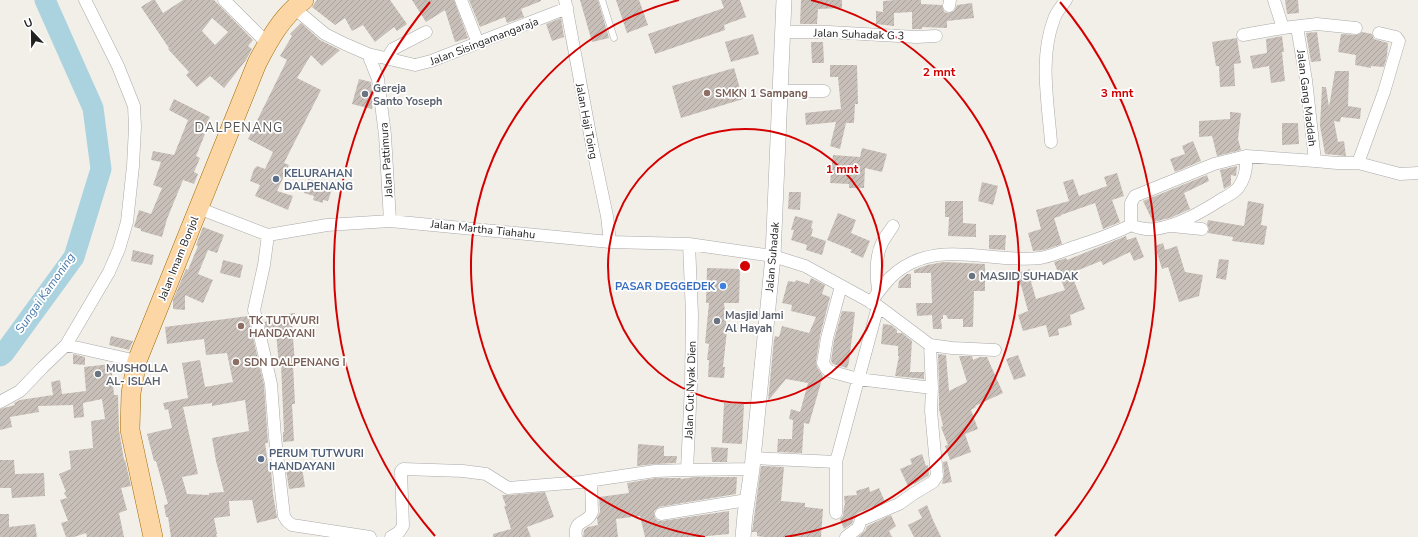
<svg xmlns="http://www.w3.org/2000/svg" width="1418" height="537" font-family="'Nunito Sans',sans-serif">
  <defs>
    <pattern id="building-hatch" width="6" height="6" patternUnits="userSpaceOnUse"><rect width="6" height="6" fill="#c7bfb8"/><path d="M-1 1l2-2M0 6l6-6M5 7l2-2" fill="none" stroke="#aba49e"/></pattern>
  </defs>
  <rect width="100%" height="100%" fill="#f2efe9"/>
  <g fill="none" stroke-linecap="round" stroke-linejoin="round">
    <path stroke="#aad3df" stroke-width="21" d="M0,356L4,353L74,257L101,169L93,108L45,0"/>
  </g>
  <path fill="url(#building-hatch)" fill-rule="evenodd" d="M152,0H155L163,13L183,0H214L253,40L248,46L252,49L246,60L224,88L210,76L197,87L186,75L189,72L168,49L169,48L141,7ZM212,18L228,32L215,45L202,31Z
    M317,0H390L407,24L397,31L394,27L375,42L363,25L352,31L345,18L335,25L312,7Z
    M412,0H454L468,38L455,42L445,10L426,22Z
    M469,0H541V1L521,9L524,17L507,23L505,17L480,27Z
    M580,0H598L609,38L592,42Z
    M616,0H639L648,25L627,33Z
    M721,0H740L746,17L724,25L725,30L655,54L648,34L724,8Z
    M801,0H842V8L818,9L817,24H800Z
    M896,0H921V4L942,5L944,12L948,13L954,11L957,5L972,3L974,18L947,21V28L922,27V29H912V12L894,13V26L876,24V11L883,12V1Z
    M1285,0H1298L1299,13L1287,14Z
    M561,18L564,37L552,41L546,24Z
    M301,23L320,40L340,50L322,66L311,55L297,78L321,90L284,163L289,165L277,191L293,196L288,210L255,196L260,185L250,181L254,169L257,166L265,169L273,152L248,139L287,60L280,56L292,36L290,34Z
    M1317,32L1321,61L1311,62L1306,33Z
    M1362,32L1372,34L1374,39L1388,43L1387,56L1384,67L1371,66V68L1355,65L1356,55L1338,52L1341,34L1356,35Z
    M753,34L759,54L731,62L725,42Z
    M1282,36L1284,52H1282L1285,81L1271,83L1269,66L1253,69L1250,56L1267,53L1266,39Z
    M1237,38L1241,63L1234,64L1235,86L1220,87L1219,66H1216L1212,42Z
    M811,42H823L824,63H812Z
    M830,65H857L858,104H855L854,123H846L840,149L830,146L836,122L806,125L805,113L841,109L838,77H830Z
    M734,68L743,99L681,118L672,86Z
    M1335,71H1349L1348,106L1361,108L1360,119L1341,117L1340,122L1334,121L1338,142L1344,141L1346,156L1325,154L1320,126L1322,87H1326L1329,107Z
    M359,79L371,82L373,103L372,109L352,104Z
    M174,99L210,117L202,133L205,134L196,156L200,158L194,172L198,174L194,184L183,180L167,219L162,237L141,231V229L134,227L139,210L151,214L162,188L153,185L161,162L151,160L153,151L174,155L188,120L169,110Z
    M1230,112L1241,113L1238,139L1241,150L1217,156L1212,136L1199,137V121L1230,119Z
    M1282,123H1298L1299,144L1282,145Z
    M1193,141L1201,161L1175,172L1170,159L1185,154L1182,146Z
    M862,148L887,154L882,172L865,168L864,188H849V184L830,183L833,155L860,157Z
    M1237,166L1236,176L1231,175V185L1224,189L1220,170Z
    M1117,173L1124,196L1112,200L1120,222L1103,229L1095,203L1061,215V216L1054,218L1062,244L1044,250L1033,251L1028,233L1041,229L1036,210L1069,201L1063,182L1073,179L1079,196L1107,186L1104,177Z
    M1207,175L1209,181L1184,193L1190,209L1170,218L1153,222L1143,201Z
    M308,179L333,186L328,201L323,200V203L313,200L314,196L304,193Z
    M982,182L998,186L993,205L978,201Z
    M789,192H801L800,210L788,209Z
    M945,201H963V223L976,224V237L948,236L949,217H945Z
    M1248,201L1264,204L1261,225L1267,226L1264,245L1232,241L1233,237L1208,233L1209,229L1207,224L1208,220L1244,226Z
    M838,213L856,220L851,233L870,241L863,258L850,252L852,250L827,240Z
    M795,216L813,221L811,228L813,229L811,236L826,241L822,255L806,250L807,245L791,240L794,230H791Z
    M203,227L224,235L217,253L208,250L198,274L213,280L203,303L185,295V310L173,309V300L186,269L188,270L198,246L196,245Z
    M989,235H1006L1005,250L989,249Z
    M1126,236L1127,240L1136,237L1144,257L1134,261L1130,252L1103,265L1101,261L1071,273L1085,309L1070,315L1072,325L1058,329L1059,335L1049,337L1046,325L1023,331L1018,315L1028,311L1021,285L1018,286L1014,274L1030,269L1034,281L1031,282L1036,299L1065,290L1054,262L1066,258L1067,260Z
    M1163,243L1165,250L1177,246L1185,272L1203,275L1199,296L1179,302L1168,267L1162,269L1155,246Z
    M133,250L154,255L152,265L131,261Z
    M1219,259L1229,260L1226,280L1216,278Z
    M223,260L243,265L240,278L220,273Z
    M944,262L985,264V291H974L973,327H963V319H948L946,315H943V319H941L942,329H933L932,315L917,316L916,303H932L931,273H914V270L927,265Z
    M707,268L740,269L739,303H724L727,331L723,367H725L724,378L708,377L709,360H707L709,344L705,343L709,303H706Z
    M907,274H911V288H898L899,281Z
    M811,278L825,285L822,294L830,297L820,336L816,362L817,367L823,376L809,424L804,423L802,453L777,452L778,439H792L793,420L789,419L791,409L800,412L808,383L786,379L768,401L774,339L775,336L779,337L782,326L809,333L816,317L791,311L792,305L782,303L788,281L795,282L796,280L809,284Z
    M842,311L855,312L849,362L847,368L833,364L831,361L834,340Z
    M295,313L297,324H292L295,364H293L295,404H292L294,441L283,442V432H284L281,365L279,366L276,332L267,334L264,322L280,319V315Z
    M248,316L264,385L268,443H265L269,471L271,470L273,494L277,518L257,523L252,500L229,501L230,516L214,518L217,534H216L217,537H171L168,517H166L164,505L168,504L156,461H154L147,434L172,428L168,409L165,410L163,403L188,398L182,363L200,360L205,387L233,382L227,353L206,355L204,339L167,344L165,327ZM245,400L249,431L212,438L216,461L224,492L209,493V495L187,494L182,477L198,474L183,407L212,403V406Z
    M883,324L891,325L897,330V333H902L912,341L910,372H924V379L895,376L899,356H898V346L881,344Z
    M111,336L133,341L129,350L109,345Z
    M73,354L85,357V365L73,364Z
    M938,354L946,355L949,391L967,382L959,356H972L973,360L980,357H987L1003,393L975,406L976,407L971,410L978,429L965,434L971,452L950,460L945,446L948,445L941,427L943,426L939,409V388Z
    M1018,355L1026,376L1014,380L1006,359Z
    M111,364L114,395H118L119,430L124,460H125L131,486L121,488L127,510L119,513L124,537H87L86,533L74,537H66L61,523L68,521L60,500L67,498L64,493L66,492L59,474L71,469L69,451L93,448L91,421L105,419L102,399L83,403L84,417L74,418L73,405L38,406L39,412L10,417L12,427L0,430V409L15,405L14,403L20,400L53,395L51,382L60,380L62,394L86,391L84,367Z
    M724,403L744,404L742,444L722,443Z
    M638,444L664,446V456H677L676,463L655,464L637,466Z
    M711,447L728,448L727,462H712Z
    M922,454L926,466L928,465L929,474L928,476L916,483L908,486L900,469L912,464L910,459Z
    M0,460H14L15,474L44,473L45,496L12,498L11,488H0Z
    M947,461L952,482L942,484L944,475L943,462Z
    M761,466L784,467L781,501L805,503V507L823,509L821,537H764L757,536V532H752Z
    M302,467L305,487L289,489L286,469Z
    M695,477H737L736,494L659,507L654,511L655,518L658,521H662L729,511V534L697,537H645L640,516H639L616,519L618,537H583L584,530L588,527L598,525L597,518L600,512L599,497L629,493L627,483L656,478H681V479Z
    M869,487L870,492L879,488L885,502L858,513L854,517L852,523L844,529L840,519L843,516L844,506L845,505L844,496L857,495L856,491Z
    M545,492L554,517L527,527L531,537H493V534L511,529L504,506H506L502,495H509Z
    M927,505L933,520L941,537H914L908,525L922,518L918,510Z
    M0,514H9V527L35,524L37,537H0Z
    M891,515L896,526L889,531L892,537H858L865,531L867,526Z"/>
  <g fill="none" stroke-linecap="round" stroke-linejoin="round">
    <g stroke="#a9a9a9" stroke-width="7">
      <path id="service" d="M602,0L614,38"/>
    </g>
    <g stroke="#a9a9a9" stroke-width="13">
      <path id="minor" d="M224,0L267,43
        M461,0L478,43
        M565,0L593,150L607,216L610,242
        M1274,0L1283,28L1317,24L1356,28
        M949,6L950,0
        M294,8L325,34L345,44L368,54L415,65L431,61L567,8
        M1297,27L1306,80L1315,161L1337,163H1358L1400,174L1418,173
        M783,32H829L916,37L936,36
        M1243,35L1283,28
        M368,54L378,79L379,88L385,135L390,221
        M387,58L393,49L426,32
        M780,91H824
        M1051,142C1048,102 1039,58 1054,19C1056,12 1062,6 1066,0
        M1358,163L1384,92L1399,41L1396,37L1379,33
        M198,208L268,235L327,225L390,221L610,242L689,244L773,256L805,266L878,306L930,345L952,348L995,350
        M1131,225C1138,228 1147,230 1155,229C1178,226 1203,211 1222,199C1227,196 1234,193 1238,188C1245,179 1247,167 1246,156
        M1172,226L1202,229
        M268,235L264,265L254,310L271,384L275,437L284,516L287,521L292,525L370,537
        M689,244L692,314L691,385L687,470L752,469
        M841,286L827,338L823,363L826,368L829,371L858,379L932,388
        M878,290C876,275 875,257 882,243C885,237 889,232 893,226
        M871,303C878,291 882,287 891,277C934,236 989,264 1040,258C1048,257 1057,253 1066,250C1088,242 1110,236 1131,225V203L1135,196L1214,164L1246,156L1315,161
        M66,345L137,361
        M0,402L20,391L43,367L66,345L109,272L119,249L127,222L133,166L135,127L134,106L118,66L85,0
        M753,458L836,462L878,306
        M836,513V462
        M661,514L747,500
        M391,537L399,532L403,526L401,471L403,469L463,471L486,474L508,488L581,482L655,471L687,470
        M576,537C573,518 588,525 592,512L591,481
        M846,537L858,528L861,520L899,504L913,494L933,482L937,476L931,411L932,388L930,345"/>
    </g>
    <g stroke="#a9a9a9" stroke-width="16">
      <path id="tertiary" d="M743,537L745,515L752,469L773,256L784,0"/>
    </g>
    <g stroke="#a06b00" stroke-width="20">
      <path id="primary" d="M153,537L130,430L131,393L137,361L257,63C269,40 282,16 304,0"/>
    </g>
    <use href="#service" stroke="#fff" stroke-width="6"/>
    <use href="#minor" stroke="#fff" stroke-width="12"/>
    <use href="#tertiary" stroke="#fff" stroke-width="15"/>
    <use href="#primary" stroke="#fcd6a4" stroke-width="19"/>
  </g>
  <g fill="none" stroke="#d40000" stroke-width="2">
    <circle cx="745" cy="266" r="137"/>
    <path d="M705 537A274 274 0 0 1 679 0M811 0A274 274 0 0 1 785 537"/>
    <path d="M435 536A411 411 0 0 1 430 2M1060 2A411 411 0 0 1 1055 536"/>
  </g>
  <g fill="#8d6e63" stroke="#fff" stroke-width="1.5">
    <circle cx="707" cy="93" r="4"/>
    <circle cx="241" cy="326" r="4"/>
    <circle cx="236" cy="362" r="4"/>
  </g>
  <g fill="#6b7280" stroke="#fff" stroke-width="1.5">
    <circle cx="365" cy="94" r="4"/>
    <circle cx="972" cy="276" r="4"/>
    <circle cx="717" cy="321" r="4"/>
    <circle cx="98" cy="374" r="4"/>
  </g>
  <g fill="#5c6f8a" stroke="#fff" stroke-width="1.5">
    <circle cx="276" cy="179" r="4"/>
    <circle cx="261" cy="459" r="4"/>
  </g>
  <circle fill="#3f7fe0" stroke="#fff" stroke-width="1.5" cx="723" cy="286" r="4"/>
  <g text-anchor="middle" stroke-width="3.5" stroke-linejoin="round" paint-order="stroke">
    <g font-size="11" fill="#222" stroke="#fff">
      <text transform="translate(859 34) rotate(2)" y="4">Jalan Suhadak G 3</text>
      <text transform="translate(484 41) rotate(-21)" y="4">Jalan Sisingamangaraja</text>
      <text transform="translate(1307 98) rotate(83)" y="4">Jalan Gang Maddah</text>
      <text transform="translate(587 121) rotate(79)" y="4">Jalan Haji Toing</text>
      <text transform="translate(386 160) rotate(-94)" y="4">Jalan Pattimura</text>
      <text transform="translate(483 229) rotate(6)" y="4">Jalan Martha Tiahahu</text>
      <text transform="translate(772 257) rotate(-85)" y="4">Jalan Suhadak</text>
      <text transform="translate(178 258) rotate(-68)" y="4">Jalan Imam Bonjol</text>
      <text transform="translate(690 390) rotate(-88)" y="4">Jalan Cut Nyak Dien</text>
    </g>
    <g font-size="11" font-weight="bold" fill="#5b616d" stroke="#fff" text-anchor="start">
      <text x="373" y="92">Gereja<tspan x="373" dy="13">Santo Yoseph</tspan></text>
      <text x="980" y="280">MASJID SUHADAK</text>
      <text x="725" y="319">Masjid Jami<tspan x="725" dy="13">Al Hayah</tspan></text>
      <text x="106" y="372">MUSHOLLA<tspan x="106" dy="13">AL- ISLAH</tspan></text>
    </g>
    <g font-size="11" font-weight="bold" fill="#785e54" stroke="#fff" text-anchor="start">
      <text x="715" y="97">SMKN 1 Sampang</text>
      <text x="249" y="324">TK TUTWURI<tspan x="249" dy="13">HANDAYANI</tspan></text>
      <text x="244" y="366">SDN DALPENANG I</text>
    </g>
    <g font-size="11" font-weight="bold" fill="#4e5e75" stroke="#fff" text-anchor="start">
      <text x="284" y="177">KELURAHAN<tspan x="284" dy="13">DALPENANG</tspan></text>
      <text x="269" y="457">PERUM TUTWURI<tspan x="269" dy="13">HANDAYANI</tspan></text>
    </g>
    <g font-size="11" font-weight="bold" fill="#366cbe" stroke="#fff" text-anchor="end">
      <text x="715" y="290">PASAR DEGGEDEK</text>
    </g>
    <g font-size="12" font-style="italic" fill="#4a7aab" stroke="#fff">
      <text transform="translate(45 293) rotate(-55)" y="4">Sungai Kamoning</text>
    </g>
    <g font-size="13" letter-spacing="1" fill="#555" stroke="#fff">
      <text x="239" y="132">DALPENANG</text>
    </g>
  </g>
  <circle cx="745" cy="266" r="6" fill="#d40000" stroke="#fff" stroke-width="2"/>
  <g font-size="12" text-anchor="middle" font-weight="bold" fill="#d40000" stroke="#fff" stroke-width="3.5" stroke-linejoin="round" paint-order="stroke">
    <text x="939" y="76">2 mnt</text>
    <text x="1117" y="97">3 mnt</text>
    <text x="842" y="173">1 mnt</text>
  </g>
  <g transform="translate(32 32) rotate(338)" stroke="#ffffff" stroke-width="3" paint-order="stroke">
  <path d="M0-3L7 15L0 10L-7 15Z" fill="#222222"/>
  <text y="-6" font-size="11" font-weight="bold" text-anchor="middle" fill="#222222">U</text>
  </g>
</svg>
